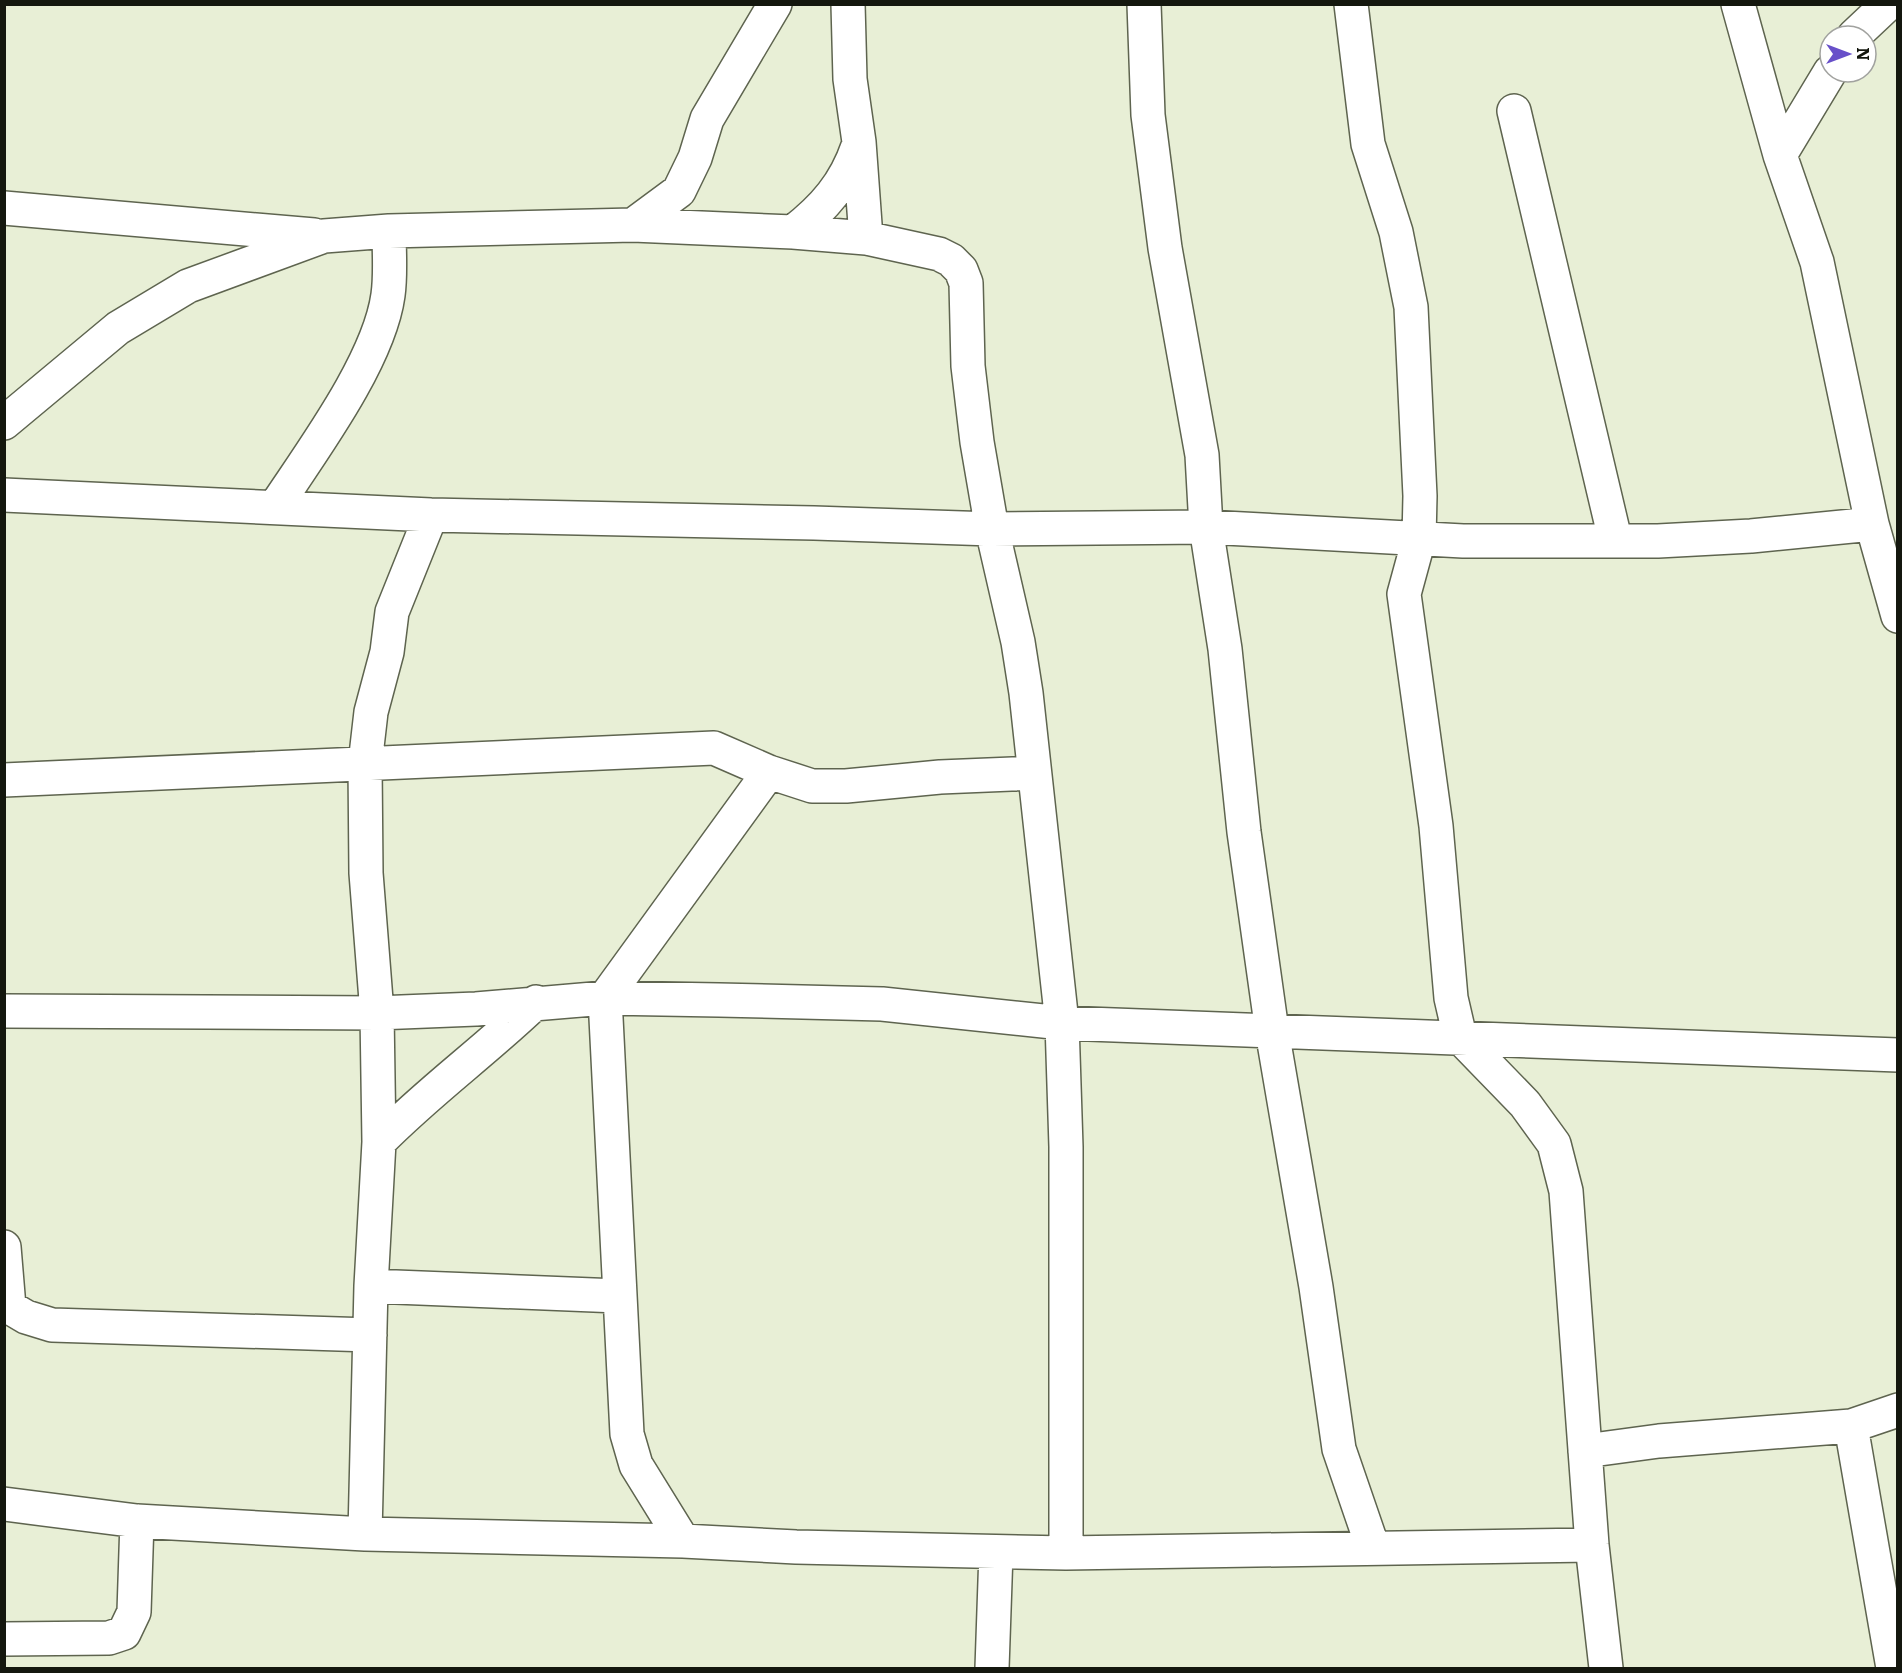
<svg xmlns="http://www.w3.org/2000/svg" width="1902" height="1673" font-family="Literata,serif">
  <rect width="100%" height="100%" fill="#e8efd6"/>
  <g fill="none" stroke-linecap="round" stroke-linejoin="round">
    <g stroke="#5e644f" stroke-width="36">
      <path id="street" d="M848,4L850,79L859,142L866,238
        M1144,4L1148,115L1165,248L1202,455L1206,527L1225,649L1244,832L1272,1031L1316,1287L1339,1449L1373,1548
        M1351,4L1368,144L1396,232L1411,307L1420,496L1419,539L1404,594L1436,826L1451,998L1460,1037L1525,1104L1554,1144L1566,1191L1592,1545L1606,1668
        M1738,4L1780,155L1817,262L1872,524L1898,616
        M1854,36L1888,4
        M1514,111L1615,539
        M1780,155L1830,72
        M4,208L314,235
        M633,225L679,191L695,158L707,119L775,4
        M793,232C824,208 845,184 858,146
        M4,423L118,328L188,286L324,236L389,231L633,225L793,232L866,238L939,254L951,260L961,270L966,283L968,366L977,442L992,529L1018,642L1026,693L1062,1023L1066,1147V1553
        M4,495L431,515L814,523L992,529L1206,527L1463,541H1658L1751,536L1872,524
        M275,507C312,451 379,361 388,295C391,274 389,251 389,231
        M4,780L714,748L769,772L812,786H846L940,777L1034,773
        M4,1011L377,1013L476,1009L605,998L719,1000L882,1004L1062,1023L1898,1055
        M379,1142C428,1092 485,1051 536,1002
        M4,1247L9,1307L26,1317L52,1325L370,1335
        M371,1286L618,1296
        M1851,1426L1893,1668
        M1585,1451L1659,1441L1851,1426L1898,1410
        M4,1504L137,1521L365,1534L683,1541L796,1547L1066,1553L1592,1545
        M365,1534L371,1286L379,1142L377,1013L366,873L365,764L371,712L387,652L392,612L431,515
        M683,1541L636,1465L627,1434L605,998L769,772
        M4,1639L109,1638L124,1633L134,1612L137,1521
        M992,1668L996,1552"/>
    </g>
    <use href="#street" stroke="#fff" stroke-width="33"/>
  </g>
  <rect width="1902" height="1673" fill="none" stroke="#14170e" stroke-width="12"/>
  <g transform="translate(1848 54) rotate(90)"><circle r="28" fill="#ffffff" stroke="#a1a29f" stroke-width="1.5"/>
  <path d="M0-4.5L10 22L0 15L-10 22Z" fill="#6850c9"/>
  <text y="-9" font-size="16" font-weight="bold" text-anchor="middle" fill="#14170e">N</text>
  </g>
</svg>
